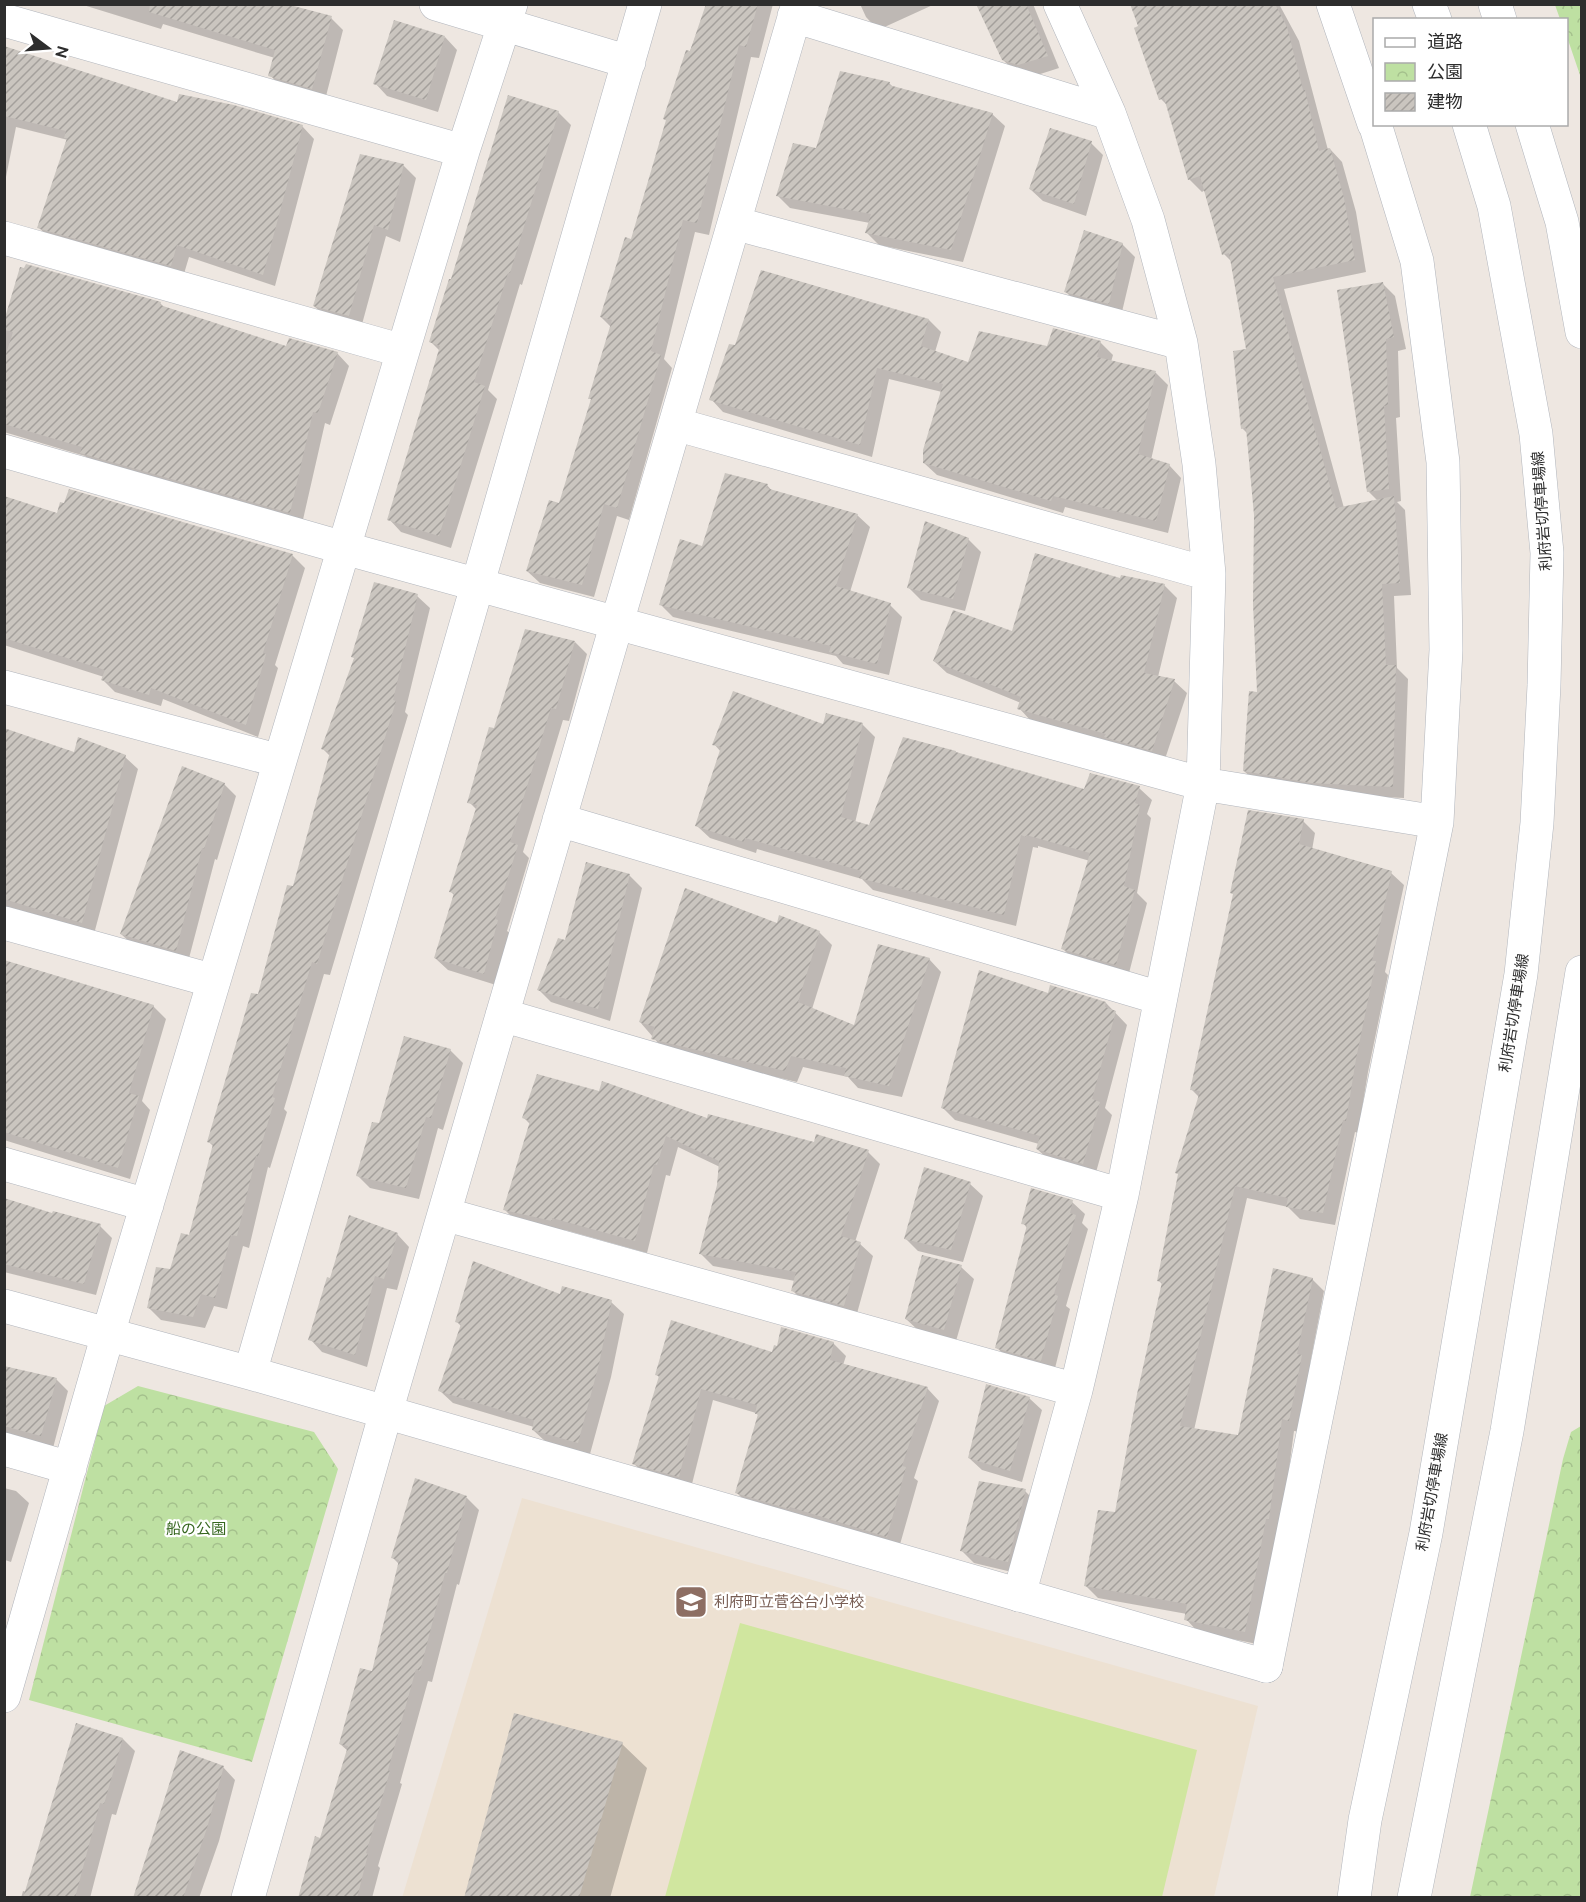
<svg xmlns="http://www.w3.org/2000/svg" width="1586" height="1902" font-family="Ubuntu,'Noto Sans JP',sans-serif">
  <defs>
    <pattern id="park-crowns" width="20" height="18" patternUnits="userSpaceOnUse" patternTransform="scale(1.5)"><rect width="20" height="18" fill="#bee0a2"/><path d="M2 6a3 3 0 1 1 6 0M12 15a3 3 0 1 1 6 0" fill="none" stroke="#a4c08c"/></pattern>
    <pattern id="building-hatch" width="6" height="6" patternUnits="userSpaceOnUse" patternTransform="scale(1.5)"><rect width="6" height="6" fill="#cac5bf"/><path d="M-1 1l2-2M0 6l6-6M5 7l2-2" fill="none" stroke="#a4a09c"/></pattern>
  </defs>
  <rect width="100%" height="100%" fill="#eee7e1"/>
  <path fill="#ede1d2" d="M522,1498L1258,1706L1214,1897L402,1898Z"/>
  <path fill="url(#park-crowns)" d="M1555,5H1581V78L1567,37L1566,20L1560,19Z
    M138,1386L314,1432L338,1469L252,1762L29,1700L104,1406Z
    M1581,1426V1897H1470L1563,1459L1571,1432Z"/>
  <path fill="#d0e69f" d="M740,1623L1197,1750L1162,1897H665Z"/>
  <path fill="#0003" d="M80,4H280L331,18L343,30L325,100L282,88L270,75L275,58L163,24L161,29Z
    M708,4H773L759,58L751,57L709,235L695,232L664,359L672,368L629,520L617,516L594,597L540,583L527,571L560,505L592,400L590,398L611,327L601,317L632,241L667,121L664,119Z
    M860,4H935L878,30L866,17Z
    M978,4H1033L1059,68L1031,77L1016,72L1003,60Z
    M1131,4H1279L1299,41L1328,150L1330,149L1342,162L1356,212L1366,272L1284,289L1344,508L1378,501L1368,491L1383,284L1395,296L1406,349L1398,351L1400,417L1396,418L1401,501L1397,502L1405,510L1411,595L1394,596L1397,668L1408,679L1404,798L1325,794L1257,783L1244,771L1258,693L1255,515L1248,434L1242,428L1248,350L1233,263L1224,254L1205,190L1202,192L1189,179L1168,106L1161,99L1140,27Z
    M445,37L457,50L438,112L387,96L375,83Z
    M4,48L178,104L302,126L314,139L275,286L189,257L183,277L52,240L39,228L68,140L16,127L4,187Z
    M889,83L893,87L992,114L1005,126L963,262L879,245L867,233L870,223L790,208L778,196L817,150Z
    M558,112L571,125L522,285L520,284L488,390L497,399L451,548L401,532L389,519L440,351L431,342Z
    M1091,143L1103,155L1086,216L1043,201L1030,189Z
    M403,165L416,178L400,242L386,236L361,328L327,318L314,306Z
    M1122,244L1135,257L1121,316L1078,304L1066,292Z
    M27,265L160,303L166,309L287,348L337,353L349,366L330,425L325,423L302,524L94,465L85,456L4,432V332Z
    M929,320L941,332L935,352L969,364L1048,348L1100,342L1113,355L1111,362L1156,373L1168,385L1151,460L1169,465L1181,478L1168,533L1065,507L1063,513L937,475L924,463L942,392L889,379L872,457L723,412L711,399L736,347Z
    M767,485L773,492L857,515L870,527L850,592L890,605L902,617L889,675L843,664L836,656L673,617L661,605L703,548Z
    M4,497L58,515L65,505L292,555L305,568L275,665L278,668L258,737L163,699L161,706L115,692L103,680L104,677L4,645Z
    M968,539L981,552L965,611L921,600L909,588Z
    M1121,580L1164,585L1177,598L1158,677L1174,681L1187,693L1164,762L1031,721L1019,708L1021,703L947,673L934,661L1013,632Z
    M417,596L430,608L405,712L408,715L330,975L324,974L284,1109L287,1112L270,1168L268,1167L249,1248L243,1246L227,1309L214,1306L205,1328L161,1320L149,1308L190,1237L214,1147L209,1142L294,888L330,756L323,749Z
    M575,642L587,654L569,721L563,720L523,852L529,858L507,931L510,933L496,985L448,970L435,958L455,896L451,892L477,810L469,802L495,730Z
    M862,724L875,737L855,823L870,827L1085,791L1139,788L1152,800L1147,814L1151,818L1137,893L1147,903L1128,977L1075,961L1063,949L1090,861L1038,846V848L1033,847L1016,926L873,890L862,879L757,849L756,853L710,838L697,826L721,752L714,744L824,726Z
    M4,730L75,754L125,757L138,769L94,934L48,920L45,917L4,906Z
    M224,784L236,796L217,860L215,859L188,962L134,946L121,934Z
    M1303,821L1315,833L1312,850L1391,873L1404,885L1385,972L1388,975L1368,1072L1358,1133L1355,1132L1335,1225L1300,1219L1288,1207L1247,1198L1194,1430L1239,1437L1312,1279L1324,1291L1310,1364L1314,1368L1301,1432L1294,1431L1281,1531L1257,1644L1198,1632L1186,1619L1187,1614L1098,1598L1085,1585L1116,1514L1163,1285L1159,1281L1199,1097L1191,1089L1234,895L1232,893Z
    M629,875L642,888L610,1021L551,1002L539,990L566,942Z
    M778,925L819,932L832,945L812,1009L855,1027L929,959L941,972L902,1097L858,1088L848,1077L803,1067L797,1082L665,1051L640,1022Z
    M4,972L153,1006L166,1019L142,1101L150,1110L130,1179L4,1140Z
    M1049,995L1106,1003L1127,1025L1105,1108L1112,1115L1095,1176L1050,1161L1037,1149L1039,1144L955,1120L942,1107Z
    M450,1050L463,1063L443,1130L438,1128L419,1199L370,1188L358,1176L380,1125Z
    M524,1118L708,1120L815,1144L868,1152L880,1164L855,1242L860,1244L873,1256L856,1317L805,1303L793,1291L795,1281L713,1266L701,1254L718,1186L720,1167L678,1147L670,1176L666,1175L647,1253L565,1230L564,1233L517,1222L505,1210L530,1124Z
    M970,1184L983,1196L963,1262L918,1251L906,1239Z
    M4,1200L53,1215L100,1226L112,1238L96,1295L4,1272Z
    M1072,1202L1085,1214L1082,1223L1088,1229L1066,1306L1070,1309L1054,1372L1010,1360L997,1348L1027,1228L1023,1223Z
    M397,1234L409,1247L397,1290L387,1288L367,1367L322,1352L310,1339L331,1280Z
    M961,1267L974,1279L956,1341L919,1331L906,1319Z
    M561,1296L611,1302L624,1314L611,1377L590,1454L546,1442L533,1430L534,1427L453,1403L440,1391L462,1327L457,1322Z
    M833,1343L846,1356L843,1365L927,1388L939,1401L914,1478L918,1481L899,1548L749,1505L737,1493L759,1416L756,1413L713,1400L691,1488L646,1475L633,1463L660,1378L657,1375Z
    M56,1379L68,1391L53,1448L7,1435L4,1432V1386Z
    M1029,1398L1042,1410L1022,1482L982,1470L969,1458Z
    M416,1480L467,1498L479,1510L459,1585L457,1584L432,1682L428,1681L400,1783L402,1784L378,1866L380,1868L372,1898H300L321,1840L348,1751L340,1744L373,1673L400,1565L393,1558Z
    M4,1488L16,1491L29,1503L11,1562L5,1560L4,1563Z
    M1025,1491L1037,1503L1020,1574L974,1563L961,1550Z
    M123,1739L135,1751L116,1815L112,1814L90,1898H21L23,1891L27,1892Z
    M622,1744L647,1768L610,1898H465Z
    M223,1767L235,1780L219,1841L199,1898H134Z"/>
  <path fill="url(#building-hatch)" d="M150,4H286L332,16L312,89L268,76L275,50L149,12Z
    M706,4H758L746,47L739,45L697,223L683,220L651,351L661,355L617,508L604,504L582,585L526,571L549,500L559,503L591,399H588L612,320L600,317L625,237L631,239L666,120L663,119L686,50L690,51Z
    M976,4H1026L1048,56L1018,65L1002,60Z
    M1130,4H1275L1287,27L1303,90H1305L1319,151L1330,148L1344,198L1355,260L1273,277L1336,508L1394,496L1400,583L1382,584L1386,665H1396L1393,787L1311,783L1243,771L1249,691L1257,692L1253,604L1254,515L1246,428L1241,429L1233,351L1246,349L1229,253L1222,255L1200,176L1188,180L1164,98L1159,100L1134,28L1138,26Z
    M394,20L445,36L426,100L373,84Z
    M4,46L177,102L179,94L234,105L303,125L263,275L177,245L171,266L37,228L67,138H64L66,131L4,116Z
    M840,71L890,82L889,85L993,113L951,250L865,233L871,214L776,196L793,143L816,148Z
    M508,95L559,111L510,273H508L474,382L485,386L439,536L387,520L440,346L429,342L449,279H451Z
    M1050,128L1092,141L1074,204L1029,189Z
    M360,154L404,164L388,230L374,225L349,316L313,306Z
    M1084,230L1123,243L1109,304L1064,292Z
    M26,264L161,302L160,305L286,346L289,338L338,352L318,413L313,412L290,513L80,453L82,447L4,424V360L13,332L4,330V321L20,267L24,268Z
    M761,270L929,319L921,346L968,362L979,331L1047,346L1053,328L1101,341L1097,357L1156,371L1138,454L1170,464L1156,521L1053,496L1051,501L923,463V450L943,384L877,368L860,445L709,400L729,344L735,345Z
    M1383,282L1394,337L1386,339L1388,405L1384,406L1389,489L1367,492L1337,290Z
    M725,473L768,484L766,488L858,514L836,586L891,603L877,664L829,652L831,646L659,605L680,539L702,546Z
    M69,489L293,554L263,653L266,654L246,725L151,688L149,695L101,680L105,670L4,638V496L57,513L60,502L64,503Z
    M925,521L969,538L953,599L907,588Z
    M1035,553L1120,578L1121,575L1165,584L1144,673L1175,679L1152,751L1104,737L1106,734L1017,709L1021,697L933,661L953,610L1012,631Z
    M374,582L418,594L393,700L396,701L317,964L312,962L272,1097L275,1098L258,1157L256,1156L237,1236L231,1235L215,1298L201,1294L193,1317L147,1308L156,1267L170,1269L181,1233L189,1235L213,1144L207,1142L251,993L258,994L287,885L293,886L330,752L321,749L354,658L351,657Z
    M525,629L575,641L556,709L551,708L510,842L518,845L495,919L498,920L484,974L434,958L454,893L449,892L477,805L467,803L489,727L494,728Z
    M733,691L823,724L826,713L863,723L841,817L869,825L903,737L956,751V752L1084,789L1090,773L1140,786L1135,803L1140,805L1124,886L1135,890L1116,965L1061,949L1090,853L1026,835V837L1021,835L1004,915L859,878L862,871L745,838L744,842L695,826L721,747L712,745Z
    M4,728L74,752L78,737L126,755L82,923L4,899Z
    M182,766L225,783L204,849L202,848L176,951L120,934Z
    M1248,810L1304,819L1299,844L1392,871L1372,961H1376L1356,1059L1346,1121L1343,1120L1323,1213L1286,1207L1288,1198L1235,1186L1180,1426L1238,1435L1273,1268L1313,1278L1297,1354L1302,1355L1289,1421L1282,1419L1269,1519H1266L1245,1632L1184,1620L1187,1604L1084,1586L1098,1510L1115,1512L1137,1394L1162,1282L1157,1281L1178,1174L1175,1173L1200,1091L1190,1090L1233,894L1230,893Z
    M586,862L630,874L598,1009L537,990L558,938L565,940Z
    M685,888L777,923L779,915L820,931L798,1002L854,1025L878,944L930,958L889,1086L844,1076L846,1068L791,1056L785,1071L651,1039L655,1027L639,1022Z
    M4,960L154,1005L129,1093L139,1096L118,1168L4,1132Z
    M979,970L1048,993L1050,985L1106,1002L1105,1007L1116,1011L1092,1099L1100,1102L1083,1164L1036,1149L1040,1136L941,1108Z
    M404,1036L451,1049L431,1118L426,1117L406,1188L356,1176L372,1122L379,1123Z
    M537,1074L599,1091L602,1081L707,1118L708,1114L814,1142L816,1134L869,1150L841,1236L861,1242L844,1306L791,1291L796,1272L699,1254L717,1185L719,1161L666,1136L657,1165L654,1164L635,1241L552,1218V1221L503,1210L530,1121L522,1118Z
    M924,1167L971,1182L951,1250L904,1239Z
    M1031,1188L1073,1200L1070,1213L1076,1215L1054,1294L1058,1296L1041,1361L995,1348L1027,1225L1021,1224Z
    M4,1198L52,1213L53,1211L101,1224L84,1284L4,1264Z
    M349,1215L398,1233L384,1279L375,1276L355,1355L308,1340L327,1277L330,1278Z
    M922,1255L962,1265L944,1330L905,1319Z
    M473,1261L560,1294L562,1286L612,1300L599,1364L578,1443L532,1430L534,1420L438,1391L461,1324L455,1322Z
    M671,1320L772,1352L774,1345L777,1346L781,1327L834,1342L830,1360L928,1387L902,1466L906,1467L887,1537L790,1507L789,1509L735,1493L758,1414H755L757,1405L701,1389L679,1477L632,1464L659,1376L655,1375Z
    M4,1366L57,1378L41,1436L4,1426Z
    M986,1384L1030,1397L1010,1471L968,1458Z
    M415,1478L467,1496L447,1573H445L420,1671L416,1669L388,1770L390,1771L366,1853L368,1854L357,1898H298L315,1836L320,1838L348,1746L339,1744L360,1668L372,1671L399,1560L391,1558Z
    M979,1481L1026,1489L1008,1562L960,1551Z
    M514,1713L623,1742L579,1898H464Z
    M76,1723L123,1738L104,1804L100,1803L75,1898H23Z
    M180,1750L224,1766L207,1828L183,1898H133Z"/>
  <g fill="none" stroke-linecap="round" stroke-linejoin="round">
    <g stroke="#b1b5bc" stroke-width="34">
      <path id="minor" d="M1333,4L1374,124
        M794,16L1109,113
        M4,20L463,151
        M734,223L1181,343
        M4,238L403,351
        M675,424L1209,574
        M4,451L344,548L1203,784L1437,822
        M4,687L280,761
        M559,820L1160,998
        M4,923L214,981
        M502,1015L1122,1195
        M4,1164L147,1205
        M444,1214L1076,1390
        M4,1449L70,1468
        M1019,1595L1076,1390L1122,1195L1203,784L1209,574L1199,464L1181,343L1148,220L1109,113L1060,4
        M1266,1666L1437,822L1446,650L1443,462L1417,261L1375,124
        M4,1696L108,1334L463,151L511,4
        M248,1898L386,1412L798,4"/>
    </g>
    <g stroke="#b1b5bc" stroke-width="34">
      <path id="tertiary" d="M436,4L629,62
        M4,1306L250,1373L1266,1666
        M250,1373L645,4"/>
    </g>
    <g stroke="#b1b5bc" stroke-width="34">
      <path id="secondary" d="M1429,4L1435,20
        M1495,4L1500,20
        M1532,124L1562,222L1582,332
        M1354,1898L1365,1820L1426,1533L1521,974L1537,823L1544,685L1547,553L1536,434L1494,206L1469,124
        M1414,1898L1507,1431L1582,972"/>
    </g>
    <use href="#minor" stroke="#fff" stroke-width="33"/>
    <use href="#tertiary" stroke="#fff" stroke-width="33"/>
    <use href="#secondary" stroke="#fff" stroke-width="33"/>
  </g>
  <defs>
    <g id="school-square" transform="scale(1.725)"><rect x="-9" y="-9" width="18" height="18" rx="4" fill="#8d6e63" stroke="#fff"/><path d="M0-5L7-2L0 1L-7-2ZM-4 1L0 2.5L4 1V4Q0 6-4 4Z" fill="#fff"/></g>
  </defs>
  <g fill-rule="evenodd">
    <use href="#school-square" x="691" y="1602"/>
  </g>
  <g text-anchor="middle" stroke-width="4.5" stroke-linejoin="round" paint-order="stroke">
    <g font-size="15" fill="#2d2d2d" stroke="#fff">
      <text transform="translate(1542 511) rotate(-94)" y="5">利府岩切停車場線</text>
      <text transform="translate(1514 1013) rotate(-81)" y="5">利府岩切停車場線</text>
      <text transform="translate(1432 1492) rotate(-80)" y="5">利府岩切停車場線</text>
    </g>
    <g font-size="15" fill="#376720" stroke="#fff">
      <text x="196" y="1534">船の公園</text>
    </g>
    <g font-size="15" fill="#785e54" stroke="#fff" text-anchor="start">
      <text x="714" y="1607">利府町立菅谷台小学校</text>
    </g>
  </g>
  <rect width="1586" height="1902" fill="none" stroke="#2d2d2d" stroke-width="12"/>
  <rect x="1373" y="18" width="195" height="108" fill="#ffffff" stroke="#ababab" stroke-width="1.5"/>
  <rect x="1385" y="38" width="30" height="9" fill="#ffffff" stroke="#ababab" stroke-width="1.5"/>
  <text x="1427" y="48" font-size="18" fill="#2d2d2d">道路</text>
  <rect x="1385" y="63" width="30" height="18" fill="url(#park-crowns)" stroke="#ababab" stroke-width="1.5"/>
  <text x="1427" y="78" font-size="18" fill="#2d2d2d">公園</text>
  <rect x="1385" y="93" width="30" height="18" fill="url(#building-hatch)" stroke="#ababab" stroke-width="1.5"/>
  <text x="1427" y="108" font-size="18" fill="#2d2d2d">建物</text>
  <g transform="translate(48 48) rotate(106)" stroke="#ffffff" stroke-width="4.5" paint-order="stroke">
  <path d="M0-4.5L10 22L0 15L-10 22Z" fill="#2d2d2d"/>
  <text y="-9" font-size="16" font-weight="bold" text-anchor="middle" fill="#2d2d2d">N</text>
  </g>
</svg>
